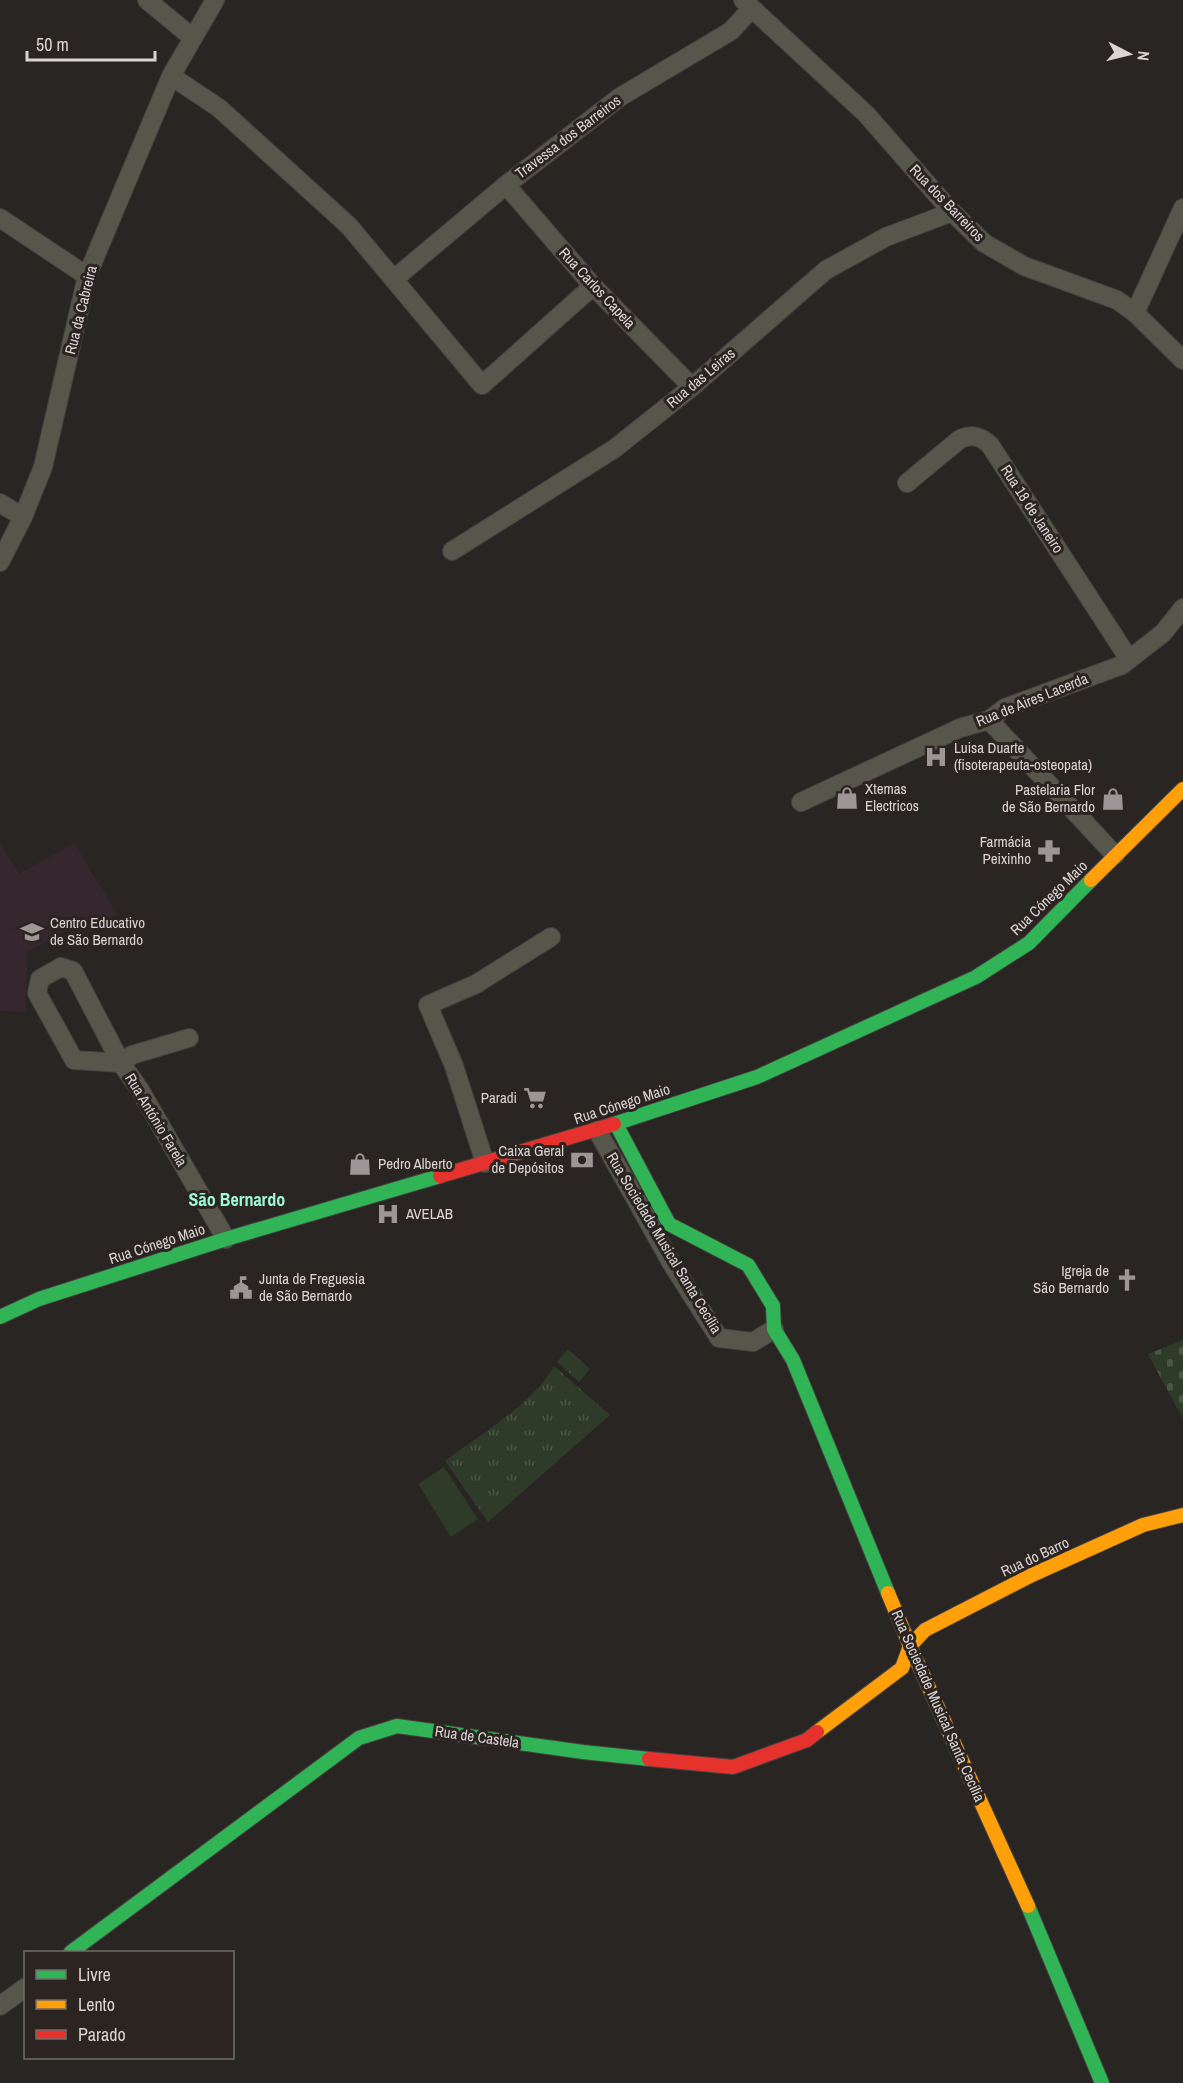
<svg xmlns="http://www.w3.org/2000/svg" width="1183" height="2083" font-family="'Archivo Narrow',sans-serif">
  <defs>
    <pattern id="cemetery-stones" width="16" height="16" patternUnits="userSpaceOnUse" patternTransform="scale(1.5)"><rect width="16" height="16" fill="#2d3b28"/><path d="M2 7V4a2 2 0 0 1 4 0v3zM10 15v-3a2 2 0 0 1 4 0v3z" fill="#4b5646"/></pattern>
    <pattern id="park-tufts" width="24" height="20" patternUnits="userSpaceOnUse" patternTransform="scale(1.5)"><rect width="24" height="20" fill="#2d3b28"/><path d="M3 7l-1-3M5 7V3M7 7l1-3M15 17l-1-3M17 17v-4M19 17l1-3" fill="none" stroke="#4b5646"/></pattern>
  </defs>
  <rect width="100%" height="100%" fill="#292523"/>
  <path fill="#36272f" d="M74,843L117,914L76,936L71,928L27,952L26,1012L0,1011V844L19,874Z"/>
  <path fill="url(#cemetery-stones)" d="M1183,1340V1419L1148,1354Z"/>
  <path fill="url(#park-tufts)" d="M568,1349L590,1369L579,1382L557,1362Z
    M554,1366L610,1415L488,1522L445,1461C478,1436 535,1402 554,1366Z"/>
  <path fill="#2d3b28" d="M444,1467L478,1519L451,1537L418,1484Z"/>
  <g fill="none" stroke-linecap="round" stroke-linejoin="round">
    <g stroke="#444140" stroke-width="20">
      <path id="street" d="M147,0L193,38
        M743,0L866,114L952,212L984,243L1024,266L1117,300L1135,313L1183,360
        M171,76L219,108L349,226L482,385L593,286
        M506,185L593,286L692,387
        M0,218L87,276
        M394,279L506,185L620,97L731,31L751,9
        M1135,313L1183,208
        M907,483L960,439C973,434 980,436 990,445L1129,659
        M0,503L23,517
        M452,551L614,449L692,387L826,270L886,237L952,212
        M0,562L23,517L43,467L87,276L171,76L215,0
        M989,720L1115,855
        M801,802L960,728L989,720L1005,708L1122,665L1163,633L1183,608
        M189,1038L132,1055L121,1063L74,1060L37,993L40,979L61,967L73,971L121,1063L140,1090L226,1239
        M597,1130L672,1264L719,1338L753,1342L774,1329
        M485,1163L454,1066L428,1005L476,984L551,937
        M0,2006L26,1987"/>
    </g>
    <g stroke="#444140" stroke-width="16">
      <path id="fast" d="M614,1124L757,1077L976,977L1029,943L1091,880
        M616,1124L669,1224L748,1265L773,1306L774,1329L793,1360L888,1593
        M0,1317L39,1299L226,1239L440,1176
        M1028,1906L1102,2083
        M71,1952L359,1738L397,1726L583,1752L649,1759"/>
    </g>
    <g stroke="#444140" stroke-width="16">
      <path id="slow" d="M1091,880L1183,789
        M888,1593L910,1646L1028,1906
        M817,1732L902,1668L910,1646L925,1630L1032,1575L1143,1525L1183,1515"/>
    </g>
    <g stroke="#444140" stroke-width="16">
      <path id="jam" d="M440,1176L614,1124
        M649,1759L733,1767L807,1740L817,1732"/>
    </g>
    <use href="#street" stroke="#57564b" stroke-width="18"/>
    <use href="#fast" stroke="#30b455" stroke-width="14"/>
    <use href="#slow" stroke="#ff9f0a" stroke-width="14"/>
    <use href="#jam" stroke="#e5322d" stroke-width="14"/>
  </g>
  <defs>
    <g id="hospital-bare" transform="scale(1.8)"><path d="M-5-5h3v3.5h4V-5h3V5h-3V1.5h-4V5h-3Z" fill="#9c9796" stroke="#2b2421" stroke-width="2.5" paint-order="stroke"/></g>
    <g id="shop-bare" transform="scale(1.8)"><path d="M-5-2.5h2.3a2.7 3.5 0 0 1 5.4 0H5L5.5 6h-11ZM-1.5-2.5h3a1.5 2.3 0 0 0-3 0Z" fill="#9c9796" stroke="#2b2421" stroke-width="2.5" paint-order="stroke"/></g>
    <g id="pharmacy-bare" transform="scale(1.8)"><path d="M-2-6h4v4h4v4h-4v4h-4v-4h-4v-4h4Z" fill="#9c9796" stroke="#2b2421" stroke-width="2.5" paint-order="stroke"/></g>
    <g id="school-bare" transform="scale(1.8)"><path d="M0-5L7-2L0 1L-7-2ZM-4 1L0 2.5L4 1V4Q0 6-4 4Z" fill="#9c9796" stroke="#2b2421" stroke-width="2.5" paint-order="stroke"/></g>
    <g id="supermarket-bare" transform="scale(1.8)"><path d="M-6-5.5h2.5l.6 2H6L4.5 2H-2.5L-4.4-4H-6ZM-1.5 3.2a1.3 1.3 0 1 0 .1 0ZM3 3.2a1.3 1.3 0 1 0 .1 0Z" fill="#9c9796" stroke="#2b2421" stroke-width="2.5" paint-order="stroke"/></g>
    <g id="bank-bare" transform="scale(1.8)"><path d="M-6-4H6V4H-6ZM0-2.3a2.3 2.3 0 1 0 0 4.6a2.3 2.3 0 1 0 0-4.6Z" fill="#9c9796" stroke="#2b2421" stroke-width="2.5" paint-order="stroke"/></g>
    <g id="church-bare" transform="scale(1.8)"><path d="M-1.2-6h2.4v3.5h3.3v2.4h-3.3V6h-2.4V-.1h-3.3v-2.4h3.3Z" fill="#9c9796" stroke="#2b2421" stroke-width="2.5" paint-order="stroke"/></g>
    <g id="civic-bare" transform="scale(1.8)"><path d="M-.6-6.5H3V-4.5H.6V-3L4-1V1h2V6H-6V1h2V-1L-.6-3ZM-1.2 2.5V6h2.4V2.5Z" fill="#9c9796" stroke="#2b2421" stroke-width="2.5" paint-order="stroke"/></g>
  </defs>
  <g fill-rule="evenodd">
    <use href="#hospital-bare" x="936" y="757"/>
    <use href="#shop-bare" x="847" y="798"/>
    <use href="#shop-bare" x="1113" y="799"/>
    <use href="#pharmacy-bare" x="1049" y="851"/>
    <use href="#school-bare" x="32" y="932"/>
    <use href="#supermarket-bare" x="535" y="1098"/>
    <use href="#bank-bare" x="582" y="1160"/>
    <use href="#shop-bare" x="360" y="1164"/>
    <use href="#hospital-bare" x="388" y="1214"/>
    <use href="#church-bare" x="1127" y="1280"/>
    <use href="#civic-bare" x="241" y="1288"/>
  </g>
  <g text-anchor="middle" stroke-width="6" stroke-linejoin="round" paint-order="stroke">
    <g font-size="15" fill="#dad5d4" stroke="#2b2421">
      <text transform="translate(568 137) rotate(-37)" y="5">Travessa dos Barreiros</text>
      <text transform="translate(947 203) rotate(46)" y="5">Rua dos Barreiros</text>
      <text transform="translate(597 288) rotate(47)" y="5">Rua Carlos Capela</text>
      <text transform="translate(81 310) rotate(-76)" y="5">Rua da Cabreira</text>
      <text transform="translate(701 378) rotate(-40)" y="5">Rua das Leiras</text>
      <text transform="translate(1032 509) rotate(57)" y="5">Rua 18 de Janeiro</text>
      <text transform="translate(1032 700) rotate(-22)" y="5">Rua de Aires Lacerda</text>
      <text transform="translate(1049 898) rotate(-44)" y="5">Rua Cónego Maio</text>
      <text transform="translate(622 1104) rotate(-18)" y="5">Rua Cónego Maio</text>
      <text transform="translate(156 1120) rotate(59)" y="5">Rua António Farela</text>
      <text transform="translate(664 1243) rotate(59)" y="5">Rua Sociedade Musical Santa Cecília</text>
      <text transform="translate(157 1244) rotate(-18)" y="5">Rua Cónego Maio</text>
      <text transform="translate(1035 1557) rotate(-25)" y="5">Rua do Barro</text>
      <text transform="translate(938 1706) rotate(66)" y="5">Rua Sociedade Musical Santa Cecília</text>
      <text transform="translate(477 1737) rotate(8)" y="5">Rua de Castela</text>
    </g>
    <g font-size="15" fill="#dad5d4" stroke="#2b2421" text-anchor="start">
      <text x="954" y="753">Luisa Duarte<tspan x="954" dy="17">(fisoterapeuta-osteopata)</tspan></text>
      <text x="865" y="794">Xtemas<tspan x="865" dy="17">Electricos</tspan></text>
      <text x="1095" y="795" text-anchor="end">Pastelaria Flor<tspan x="1095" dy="17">de São Bernardo</tspan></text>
      <text x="1031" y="847" text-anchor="end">Farmácia<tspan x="1031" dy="17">Peixinho</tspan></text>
      <text x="50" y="928">Centro Educativo<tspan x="50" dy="17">de São Bernardo</tspan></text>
      <text x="517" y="1103" text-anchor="end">Paradi</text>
      <text x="564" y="1156" text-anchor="end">Caixa Geral<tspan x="564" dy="17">de Depósitos</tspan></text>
      <text x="378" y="1169">Pedro Alberto</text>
      <text x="406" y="1219">AVELAB</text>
      <text x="1109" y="1276" text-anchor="end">Igreja de<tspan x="1109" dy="17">São Bernardo</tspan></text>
      <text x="259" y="1284">Junta de Freguesia<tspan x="259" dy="17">de São Bernardo</tspan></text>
    </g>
    <g font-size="18" font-weight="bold" fill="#9df9d8" stroke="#2b2421">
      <text x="237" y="1206">São Bernardo</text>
    </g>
  </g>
  <rect x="24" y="1951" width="210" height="108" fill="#2b2421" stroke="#716b69" stroke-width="1.5"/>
  <rect x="36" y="1970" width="30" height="9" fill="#30b455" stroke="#716b69" stroke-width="1.5"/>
  <text x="78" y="1981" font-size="18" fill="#dad5d4">Livre</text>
  <rect x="36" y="2000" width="30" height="9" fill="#ff9f0a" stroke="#716b69" stroke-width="1.5"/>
  <text x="78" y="2011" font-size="18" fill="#dad5d4">Lento</text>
  <rect x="36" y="2030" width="30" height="9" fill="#e5322d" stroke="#716b69" stroke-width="1.5"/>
  <text x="78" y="2041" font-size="18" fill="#dad5d4">Parado</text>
  <g transform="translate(1129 54) rotate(97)" stroke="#2b2421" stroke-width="4.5" paint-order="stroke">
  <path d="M0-4.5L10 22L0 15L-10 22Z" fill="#dad5d4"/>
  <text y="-9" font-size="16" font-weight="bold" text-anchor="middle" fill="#dad5d4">N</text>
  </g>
  <path d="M27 51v9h128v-9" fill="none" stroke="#dad5d4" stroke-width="3"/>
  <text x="36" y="51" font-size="18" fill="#dad5d4" stroke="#2b2421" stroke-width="4.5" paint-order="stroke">50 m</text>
</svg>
